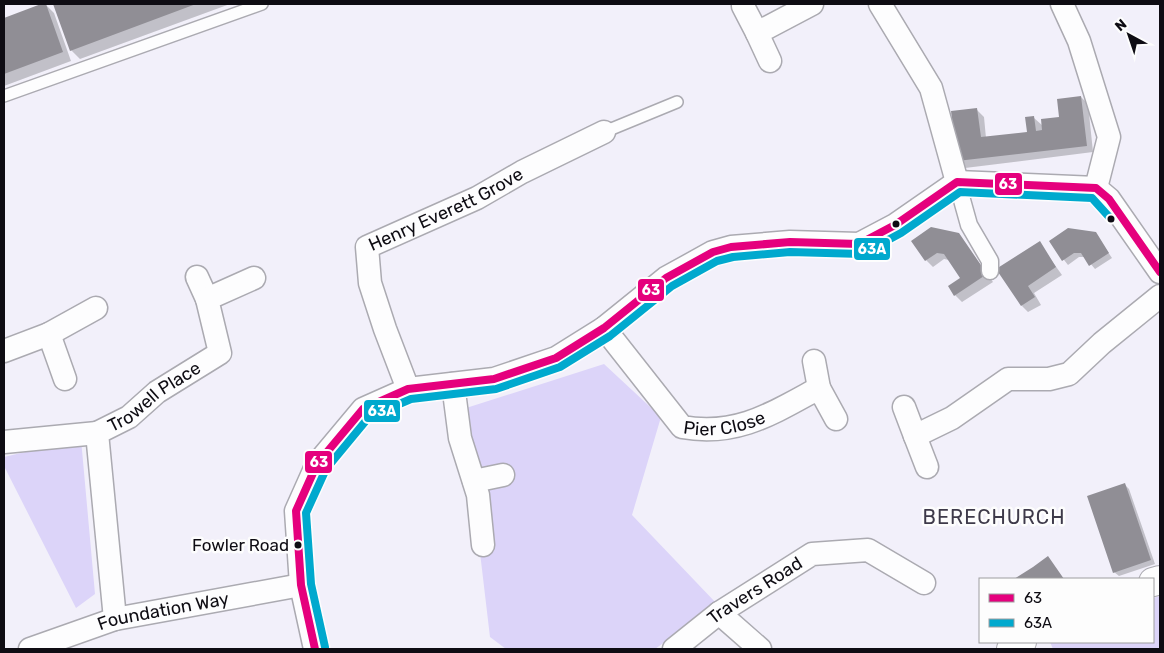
<svg xmlns="http://www.w3.org/2000/svg" width="1164" height="653" font-family="Rubik,sans-serif">
  <rect width="100%" height="100%" fill="#f2f0fa"/>
  <path fill="#dcd4f9" d="M604,364L661,417L632,515L717,604L655,649H506L490,637L463,409Z
    M81,439L95,594L76,608L4,466V457Z
    M1160,596V649H1053L1050,642H1153V598Z"/>
  <path fill="#0003" d="M45,4L54,13L71,61L4,86V19Z
    M54,4H230L80,59L71,50Z
    M1081,97L1088,104L1093,152L965,168L958,161L977,110L984,117L986,138L1029,133L1034,118L1043,126L1060,118Z
    M1095,233L1112,258L1095,269L1085,257H1079L1068,265L1050,242Z
    M958,234L993,282L962,302L955,295L962,278L949,260L944,259L933,267L926,260Z
    M1039,243L1062,275L1034,293L1041,305L1028,312L1022,306Z
    M1125,485L1129,489L1155,564L1119,576L1114,572Z"/>
  <path fill="#908e95" d="M41,4H46L63,52L4,74V18Z
    M53,4H196L70,51Z
    M1081,96L1087,146L957,161L951,111L977,108L981,137L1027,132L1025,117L1034,116L1036,131L1042,130L1041,119L1059,117L1057,99Z
    M931,227L959,233L987,274L954,296L948,286L960,278L944,254L937,253L925,261L911,241Z
    M1068,228L1096,232L1109,253L1089,266L1081,253H1074L1062,261L1049,241Z
    M1040,241L1056,267L1028,286L1035,297L1021,306L996,269Z
    M1125,483L1151,560L1113,573L1087,496Z
    M1048,556L1064,579H1014L1033,567Z"/>
  <g fill="none" stroke-linecap="round" stroke-linejoin="round">
    <g stroke="#abaab1" stroke-width="14">
      <path id="service" d="M4,96L262,4
        M604,132L677,102"/>
    </g>
    <g stroke="#abaab1" stroke-width="19">
      <path id="pedestrian" d="M957,182L969,225L990,261V271"/>
    </g>
    <g stroke="#abaab1" stroke-width="25">
      <g id="minor">
        <path d="M880,4L931,88L957,182"/>
        <path d="M1062,4L1079,41L1109,137L1096,188"/>
        <path d="M743,6L757,33"/>
        <path d="M770,61L757,33L812,4"/>
        <path d="M197,277L207,299"/>
        <path id="s1" d="M604,328L682,427C737,437 773,413 819,388L836,419"/>
        <path d="M49,334L96,308"/>
        <path d="M4,351L49,334L65,379"/>
        <path d="M814,361L819,388"/>
        <path d="M453,384L460,438L478,495L483,545"/>
        <path id="s2" d="M408,389L385,329L370,283L367,247L477,198L522,172L604,132"/>
        <path d="M904,407L915,436L952,418L1008,379H1049L1069,374L1102,343L1160,296"/>
        <path d="M915,436L927,467"/>
        <path d="M4,442L97,433"/>
        <path d="M474,481L503,475"/>
        <path d="M719,613L760,649"/>
        <path id="s3" d="M115,619L97,433L129,417L157,392L220,353L207,299L254,278"/>
        <path id="s4" d="M30,649L115,619L301,585"/>
        <path d="M315,649L301,585L296,511L317,464L363,409L408,389L494,379L556,358L604,328L666,278L713,252L731,247L790,242L859,244L895,225L957,182L1096,188L1109,199L1160,272"/>
        <path id="s5" d="M674,649L719,613L812,554L868,550L924,583"/>
      </g>
    </g>
    <g stroke="#abaab1" stroke-width="30">
      <path id="tertiary" d="M1153,582L1160,580
        M1011,649L1022,642"/>
    </g>
    <use href="#service" stroke="#fdfdfe" stroke-width="11"/>
    <use href="#pedestrian" stroke="#fdfdfe" stroke-width="16"/>
    <use href="#minor" stroke="#fdfdfe" stroke-width="22"/>
    <use href="#tertiary" stroke="#fdfdfe" stroke-width="28"/>
    <g stroke="#fdfdfd" stroke-width="11">
      <path id="bus-1" d="M315,649L301,585L296,511L317,464L363,409L408,389L494,379L556,358L604,328L666,278L713,252L731,247L790,242L859,244L895,225L957,182L1096,188L1109,199L1160,272"/>
    </g>
    <g stroke="#fdfdfd" stroke-width="11">
      <path id="bus-2" d="M325,647L311,584L306,513L326,469L369,417L411,399L496,389L560,367L610,336L672,286L717,261L733,257L790,252L862,254L901,233L960,192L1092,198L1111,219"/>
    </g>
    <use href="#bus-1" stroke="#e5007d" stroke-width="8"/>
    <use href="#bus-2" stroke="#00a9ce" stroke-width="8"/>
  </g>
  <g fill="#0e0c13" stroke="#fdfdfd" stroke-width="2">
    <circle cx="1111" cy="219" r="4.5"/>
    <circle cx="896" cy="224" r="4.5"/>
    <circle cx="298" cy="545" r="4.5"/>
  </g>
  <g text-anchor="middle" stroke-width="5" stroke-linejoin="round" paint-order="stroke">
    <g font-size="17" fill="#0e0c13" stroke="#fdfdfd" text-anchor="end">
      <text x="289" y="551">Fowler Road</text>
    </g>
    <g font-size="18" fill="#0e0c13" stroke="#fdfdfd">
      <text dy="6" stroke="none"><textPath href="#s2" startOffset="236">Henry Everett Grove</textPath></text>
      <text dy="6" stroke="none"><textPath href="#s3" startOffset="255">Trowell Place</textPath></text>
      <text dy="6" stroke="none"><textPath href="#s1" startOffset="169">Pier Close</textPath></text>
      <text dy="6" stroke="none"><textPath href="#s5" startOffset="100">Travers Road</textPath></text>
      <text dy="6" stroke="none"><textPath href="#s4" startOffset="139">Foundation Way</textPath></text>
    </g>
    <g font-size="20" letter-spacing="1" fill="#3e3a4a" stroke="#fdfdfd">
      <text x="994" y="524">BERECHURCH</text>
    </g>
  </g>
  <g stroke="#fdfdfd" stroke-width="2">
    <rect x="994" y="172" width="29" height="24" rx="5" fill="#e5007d"/>
    <rect x="853" y="237" width="38" height="24" rx="5" fill="#00a9ce"/>
    <rect x="637" y="278" width="28" height="24" rx="5" fill="#e5007d"/>
    <rect x="363" y="399" width="38" height="24" rx="5" fill="#00a9ce"/>
    <rect x="304" y="450" width="29" height="24" rx="5" fill="#e5007d"/>
  </g>
  <g font-size="14" text-anchor="middle" font-weight="bold" fill="#fff">
    <text x="1008" y="189">63</text>
    <text x="872" y="254">63A</text>
    <text x="651" y="295">63</text>
    <text x="382" y="416">63A</text>
    <text x="319" y="467">63</text>
  </g>
  <rect width="1164" height="653" fill="none" stroke="#0e0c13" stroke-width="10"/>
  <rect x="979" y="578" width="175" height="65" fill="#fdfdfd" stroke="#9d9d9f"/>
  <rect x="989" y="594" width="25" height="8" fill="#e5007d" stroke="#9d9d9f"/>
  <text x="1024" y="603" font-size="15" fill="#0e0c13">63</text>
  <rect x="989" y="619" width="25" height="8" fill="#00a9ce" stroke="#9d9d9f"/>
  <text x="1024" y="628" font-size="15" fill="#0e0c13">63A</text>
  <g transform="translate(1129 35) rotate(320)" stroke="#fdfdfd" stroke-width="4" paint-order="stroke">
  <path d="M0-4L9 19L0 12L-9 19Z" fill="#0e0c13"/>
  <text y="-8" font-size="14" font-weight="bold" text-anchor="middle" fill="#0e0c13">N</text>
  </g>
</svg>
